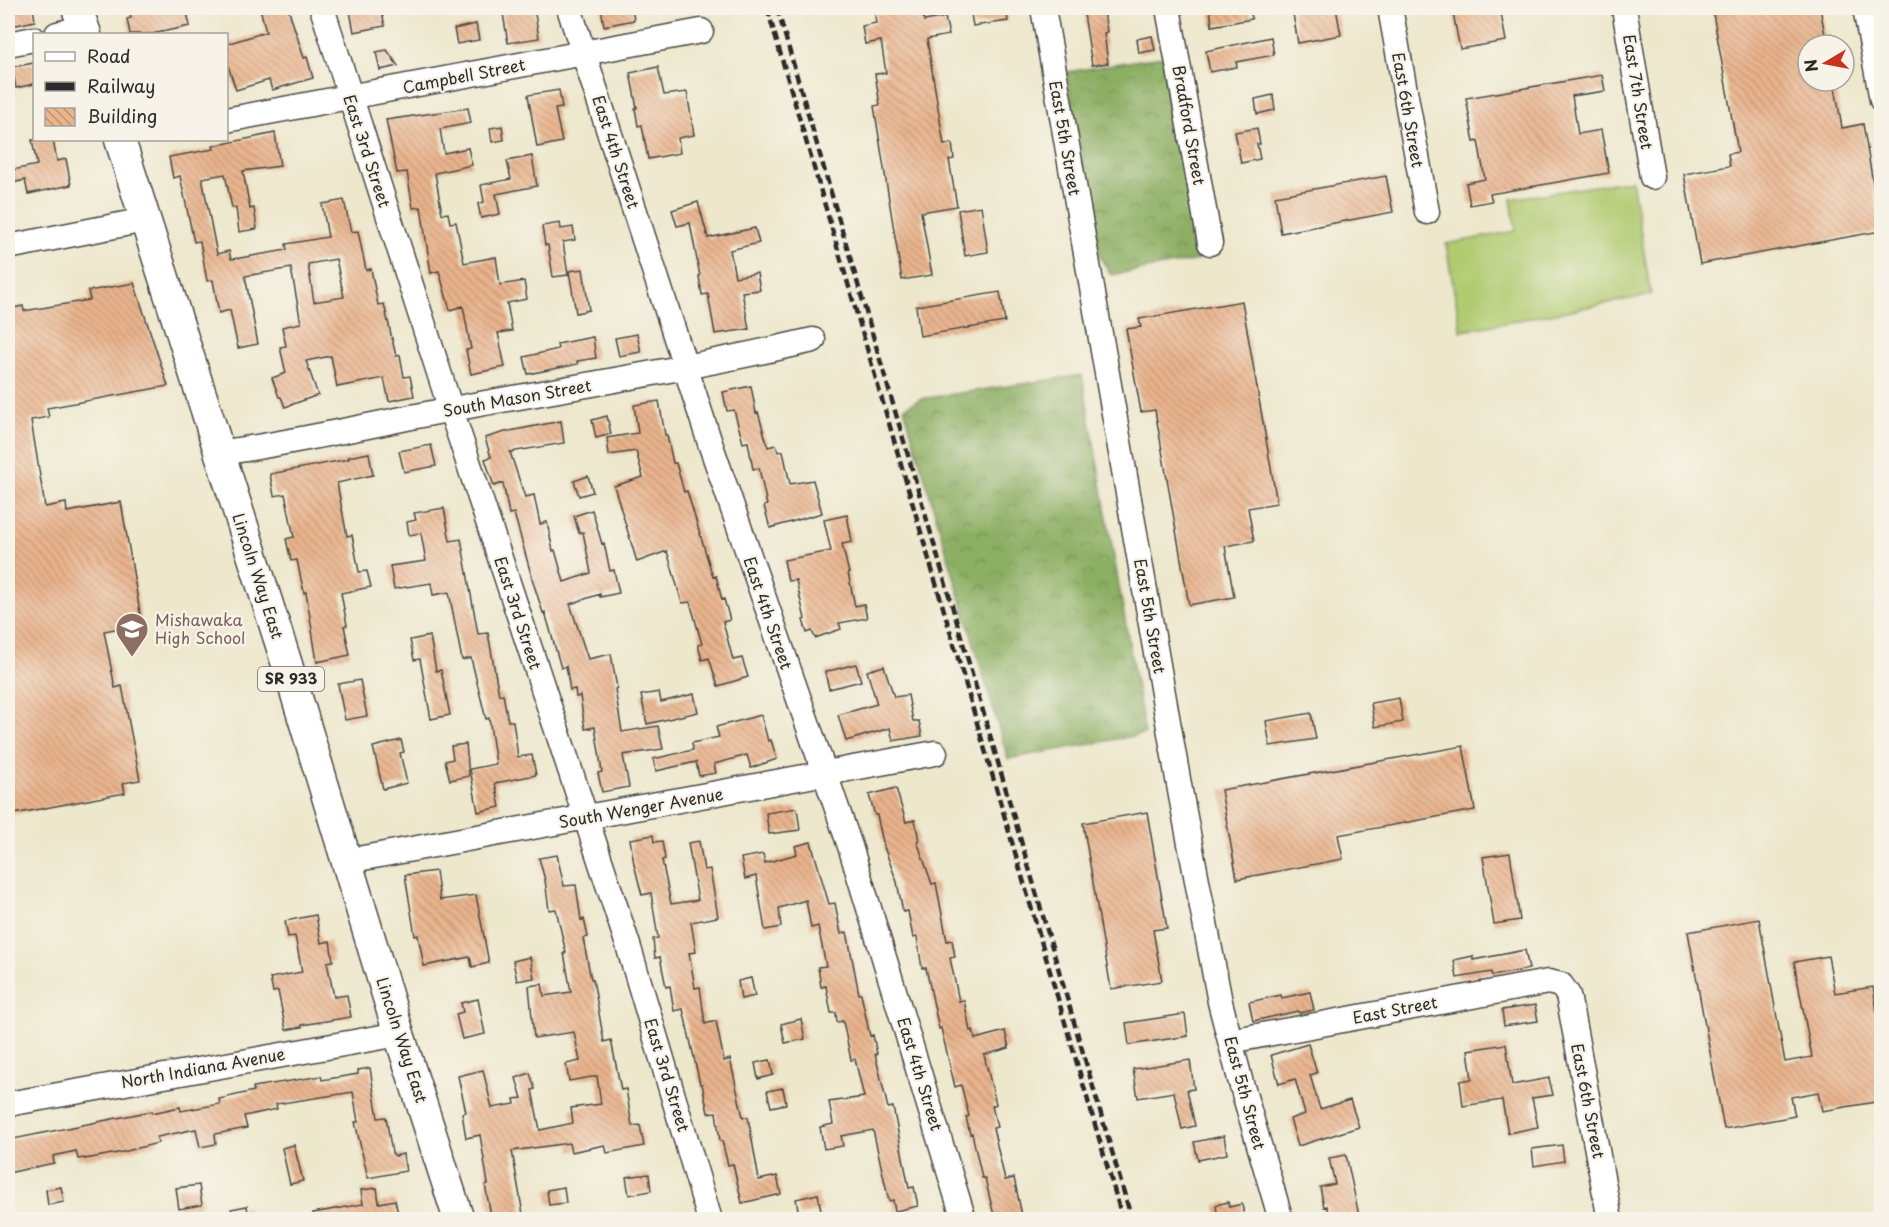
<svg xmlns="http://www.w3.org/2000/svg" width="1889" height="1227" font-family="'Playpen Sans',sans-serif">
  <defs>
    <pattern id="forest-crowns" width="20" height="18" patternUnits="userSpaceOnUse" patternTransform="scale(1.5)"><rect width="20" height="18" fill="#8caf63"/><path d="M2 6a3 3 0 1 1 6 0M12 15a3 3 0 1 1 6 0" fill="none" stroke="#738f52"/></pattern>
    <pattern id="building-back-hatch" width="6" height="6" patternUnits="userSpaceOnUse" patternTransform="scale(1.5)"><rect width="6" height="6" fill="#eab48d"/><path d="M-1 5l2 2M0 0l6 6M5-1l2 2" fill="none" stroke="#be9373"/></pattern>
  </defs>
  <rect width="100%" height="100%" fill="#f7f3e8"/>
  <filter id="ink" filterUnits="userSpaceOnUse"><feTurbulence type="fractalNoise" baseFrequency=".0167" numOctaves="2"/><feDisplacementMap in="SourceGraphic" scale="12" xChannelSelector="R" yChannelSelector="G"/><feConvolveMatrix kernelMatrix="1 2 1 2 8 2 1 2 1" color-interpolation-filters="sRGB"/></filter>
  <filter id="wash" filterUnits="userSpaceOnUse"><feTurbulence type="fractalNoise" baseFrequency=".008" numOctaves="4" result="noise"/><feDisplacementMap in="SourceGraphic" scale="24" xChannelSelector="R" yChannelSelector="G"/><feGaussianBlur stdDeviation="1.35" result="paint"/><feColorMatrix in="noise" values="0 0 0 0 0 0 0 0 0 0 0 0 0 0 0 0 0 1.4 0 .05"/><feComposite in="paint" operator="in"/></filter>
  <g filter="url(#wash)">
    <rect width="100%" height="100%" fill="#ede7cc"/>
    <path fill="#b1cb71" stroke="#6e7b4e" stroke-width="1.5" d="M1632,180L1651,295L1461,331L1446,244L1516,231L1511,199Z"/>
    <path fill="url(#forest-crowns)" stroke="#5c6d47" stroke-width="1.5" d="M1164,56L1199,260L1111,275L1100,257L1066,72Z
      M1082,375L1145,734L1008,759L904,408L920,399Z"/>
    <g id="blocks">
      <path fill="url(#building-back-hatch)" fill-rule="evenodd" d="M9,8H33L35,21L12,26Z
        M129,8H186L190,26L152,34H130L127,19L131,18Z
        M260,8H288L304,58L307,57L313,78L272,90L269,80L236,90L226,60V44L266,32Z
        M367,8H381L385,26L354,32L350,11Z
        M502,8H534L539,38L508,43Z
        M601,8H632L634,20L604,26Z
        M874,8H922L924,21L945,17L949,35L927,39L944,145L952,143L954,159L949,160L957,206L921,212L932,275L902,280L874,106L880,105L875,74L886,73L881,41L865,44L862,26L876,23Z
        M970,8H1006L1008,21L973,26Z
        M1210,8H1250L1252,19L1212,26Z
        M1292,8H1336L1341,35L1298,43Z
        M1452,8H1500L1506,41L1460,49Z
        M1712,8H1820L1827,45H1808V81H1834L1842,128L1863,124L1881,231L1700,264L1684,174L1730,166L1728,154L1738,152Z
        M1104,11L1107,32L1104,33L1108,63L1092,65L1084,14Z
        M476,24L479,40L457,44L454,29Z
        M1152,36L1155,50L1139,53L1137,39Z
        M1271,37L1274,55L1236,62L1237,67L1210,72L1206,51Z
        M387,50L398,66L380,70L376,52Z
        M34,63V84L16,88L12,67Z
        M658,67L664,95L687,92L694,135L678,138L680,153L648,159L642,125L638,126L635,108H637L630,73Z
        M1602,75L1605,91L1572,96L1578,134L1601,130L1609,173L1490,194L1492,201L1470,205L1466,183L1485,179L1478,141L1474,142L1466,98Z
        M559,90L562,108L555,109L562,142L537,147L528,95Z
        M1273,95L1275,110L1257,114L1255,99Z
        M468,108L471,123L440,129L444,153L468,148L472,165L435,173L442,214L448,213L450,223L456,222L464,263L496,257L500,285L524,281L527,299L507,303L512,331L498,333L505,367L471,374L466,350L471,349L463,306L450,310L439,271L431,273L421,207L413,208L407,172L397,173L386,120Z
        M502,126L504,140L492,142L490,128Z
        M1257,128L1260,144H1257L1260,159L1241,163L1235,132Z
        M275,133L280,166L243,171L250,209L254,208L257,229L239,232L236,208H232L225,174L202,178L217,254L229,251L231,259L240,258L287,250L286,244L328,237L322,204L344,200L351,232L358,231L366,270L371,269L378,305L384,304L396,356L400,355L404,377L410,376L414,396L389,401L384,378L337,387L331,356L306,361L318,395L285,407L281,397H279L272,378L286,373L280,347L286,346L282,327L301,323L291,268L245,276L258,344L238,348L230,310L219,313L213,280L207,281L200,241L194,242L180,176L173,178L169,157L214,149L213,146ZM336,259L344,297L314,302L308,264Z
        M32,140H53L57,161L66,159L71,185L28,194L25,180L8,184V171L37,165Z
        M532,156L537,186L496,194L500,214L481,218L478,204L484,202L481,185L511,179L507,161Z
        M1386,176L1393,212L1281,233L1275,196Z
        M698,202L708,238L755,228L759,243L730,250L735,277L757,273L760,290L742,292L749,329L715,334L708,294L702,295L699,276H700L690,223L677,226L672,210Z
        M981,206L988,252L965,256L958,210Z
        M560,223L561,229L573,227L575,240L563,242L568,275L553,277L548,245H545L542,226Z
        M583,269L589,310L576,313L569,271Z
        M134,283L168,386L47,408L49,417L31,420L45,507L66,503L67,512L121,502L142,624L104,631L115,688L122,686L140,780L123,783L125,793L8,815V309L23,306L24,311L90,300L88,291Z
        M1000,292L1005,322L920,336L916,306Z
        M1242,301L1277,503L1248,508L1254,541L1225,546L1234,597L1189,605L1155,410L1141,412L1126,329L1141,327L1139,319Z
        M637,334L641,352L619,356L615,338Z
        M593,337L596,358L577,361L578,364L528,374L524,357L558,349L557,344Z
        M751,386L756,413L758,412L768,447L776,445L778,452L783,451L790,484L813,480L822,513L770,528L764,506L767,505L759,468L753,469L748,442L743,443L734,410L727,411L723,392Z
        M659,401L665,435H667L673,463H676L684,492L687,491L713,577L716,576L722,600L724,599L730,620L723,622L733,660L742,658L748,677L718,686L709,658L702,660L698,645L702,644L690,602L682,603L667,551L637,562L614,486L643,477L636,451L609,455L607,438L638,433L634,405Z
        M607,416L611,434L596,438L592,420Z
        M561,421L564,443L510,452L525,497L534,495L540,524L547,522L553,551L555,550L564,582L591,573L583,532L579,533L574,516L592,510L602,544L604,543L610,571L614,570L619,593L600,597V594L570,604L588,659L611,654L617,688L615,689L622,732L658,726L663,749L623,755L629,787L602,792L598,773L602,772L595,727L585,729L580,696L576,697L575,689L570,690L566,666L561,668L545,612L543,613L534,585L514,513L509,514L503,483L494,486L485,459L491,457L485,438L505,432Z
        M431,445L436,466L404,472L399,451Z
        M369,453L373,475L337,483L347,536L352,535L359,572L367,571L371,587L341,593L347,625L344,626L350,655L317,662L306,592L304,593L297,560L291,561L286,539L294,537L285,494L274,496L270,474L349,459L348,457Z
        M588,476L593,492L579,496L574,481Z
        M444,508L450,541L461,539L478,634L488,633L499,695L503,694L508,721H513L518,757L532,755L536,775L495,783L500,807L478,812L470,769L496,764L489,718L486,719L471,658L462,660L449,592L433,595L431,583L394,589L390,566L426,561L421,533L409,535L407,522L416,520L414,513Z
        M847,515L852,542L842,544L849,573H848L855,606L864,604L867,618L839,623L841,629L815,638L812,631L807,633L803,620L805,619L796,580L788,581L784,560L831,551L824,520Z
        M430,636L436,671L441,670L450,715L431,719L420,659L414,660L410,640Z
        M856,664L861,681L829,689L825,672Z
        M884,666L894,697L908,695L913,721H919L922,736L893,741L890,728L846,741L838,715L877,704L867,671Z
        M360,680L367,716L345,720L338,684Z
        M659,692L661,702L694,694L698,712L647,724L641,695Z
        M1399,698L1403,722L1375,727L1371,703Z
        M1311,713L1316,739L1270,746L1266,721Z
        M761,715L768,741L771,740L777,759L751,768L747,755L714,764L716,773L699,776L696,762L656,771L653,759L693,750L692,743L719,737L716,727Z
        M401,740L404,752L400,753L407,783L383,789L373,747Z
        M466,744L469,776L450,780L445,761L453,759L451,746Z
        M1463,746L1475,810L1338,835L1343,859L1237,879L1221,790Z
        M896,788L906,822L915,820L919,841H917L932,884L936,883L947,941L952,940L955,957L950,958L959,1001L964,1000L970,1031L973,1030L975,1039L1005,1031L1009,1048L984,1055L996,1104L992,1106L997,1127L993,1128L1005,1180L1014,1178L1023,1220H995L985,1178H982L972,1133L970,1134L966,1117L969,1116L961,1085L955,1087L941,1028L939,1029L926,968H922L917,937L913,938L908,911L903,912L897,882L884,847L877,815H875L869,795Z
        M797,808L800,830L769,834L766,813Z
        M1147,812L1167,928L1153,930L1162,981L1111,989L1083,823Z
        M653,835L654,842L662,841L665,859L662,860L671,904L698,900L688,843L699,841L704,870L710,869L718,917L691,922L696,952L689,953L695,988L700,987L705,1024L716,1021L724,1061L730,1059L743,1117H748L759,1180L777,1176L781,1194L742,1203L733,1164L728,1165L722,1141H720L716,1112L708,1113L702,1084H700L683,1009L674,1011L670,986L666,987L660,957L655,958L653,939L658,938L651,893L642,895L634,864L630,839Z
        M811,842L829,904L835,903L841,934L847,932L859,994H861L870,1036L873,1035L877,1054H875L888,1108L893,1107L909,1188L914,1187L918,1206L895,1211L893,1200L889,1201L873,1130L841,1136L843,1146L824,1149L820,1127L833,1124L829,1102L864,1097L855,1059L851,1060L843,1021L837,1022L836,1013H831L826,986L821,987L818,967L826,966L818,926L811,928L806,900L779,908L781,927L765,930L756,876L745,879L741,858L763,854L765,863L797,854L795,846Z
        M1510,853L1520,920L1494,924L1483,857Z
        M557,855L564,886L576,885L581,920L584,919L588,937L583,938L591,979H593L604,1042L611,1040L621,1090L626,1089L632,1126L640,1125L644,1146L607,1153L605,1145L571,1152L569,1143L512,1151L524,1220H492L485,1185L488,1184L480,1135L466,1138L462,1113L466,1112L458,1076L483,1070L492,1108L515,1104L514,1099L522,1098L516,1078L530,1073L535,1089L532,1090L540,1130L573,1123L571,1108L601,1104L597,1076L569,1081L566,1064L580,1061L574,1032L534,1038L529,986L542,984L544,996L571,992L564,953H566L556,909L549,910L545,880L539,858Z
        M436,871L440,900L476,895L489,963L472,967L470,957L424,966L418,935L415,936L405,875Z
        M316,915L321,943L330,941L333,961L327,962L334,997L347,995L351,1017L302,1025V1027L286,1030L278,991L273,992L270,978L302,972L295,936L288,937L285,921Z
        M1759,919L1785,1062L1812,1057L1794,962L1828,956L1835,993L1873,987L1881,1036V1101L1822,1111L1818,1092L1791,1097L1795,1116L1724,1129L1688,932Z
        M1525,950L1529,969L1492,976L1491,972L1457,978L1454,960L1473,956V960Z
        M530,957L534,978L517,981L513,961Z
        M751,978L755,996L741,999L738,981Z
        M1310,992L1314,1010L1299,1013L1298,1011L1253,1021L1249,1002L1281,995L1282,998Z
        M478,999L485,1034L462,1039L456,1014L463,1012L461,1003Z
        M1535,1005L1538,1021L1504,1026L1502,1010Z
        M1185,1014L1188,1036L1129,1045L1126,1023Z
        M801,1019L805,1039L785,1043L781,1024Z
        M1308,1044L1317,1073L1310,1075L1320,1109L1350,1100L1359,1127L1298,1146L1290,1119L1305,1114L1295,1079L1279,1084L1271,1055Z
        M1506,1044L1512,1085L1549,1078L1553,1095L1532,1098L1538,1127L1508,1133L1502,1100L1463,1106L1460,1081L1472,1079L1468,1050Z
        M770,1060L773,1075L758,1079L755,1063Z
        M1190,1060L1194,1089L1187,1090L1195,1126L1182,1129L1174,1092L1138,1098L1133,1069Z
        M370,1068L378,1118L386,1117L392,1153L395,1156L403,1154L406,1171L368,1178L355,1122H358L353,1092L276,1104L277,1109L244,1116L247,1128L215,1134L216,1144L200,1147L196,1129L157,1137L158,1143L123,1152L85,1159V1158L78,1159L76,1151L53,1156L54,1163L8,1173V1140L152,1111V1113L180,1107L181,1111L220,1104L219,1099L254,1091L253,1087L321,1076L322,1080L358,1074V1070Z
        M783,1088L786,1104L771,1107L767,1091Z
        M1224,1136L1227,1154L1198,1160L1194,1142Z
        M294,1145L303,1181L290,1184L282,1148Z
        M1562,1145L1564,1161L1534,1166L1532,1149Z
        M1346,1155L1360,1220H1330L1327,1206L1324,1207L1320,1187L1335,1184L1329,1158Z
        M649,1174L651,1191L629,1195L626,1177Z
        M199,1185L202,1205L179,1209L176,1188Z
        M61,1187L64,1202L48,1205L46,1190Z
        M564,1187L566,1203L549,1205L547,1190Z
        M377,1188L379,1203L395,1200L399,1218L390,1220H313V1213L363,1204L361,1190Z
        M818,1194L821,1211L799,1215L796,1199Z
        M1228,1202L1229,1207L1242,1204L1245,1220H1218L1216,1205Z
        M247,1206L249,1220H233L231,1209Z"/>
    </g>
  </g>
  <g filter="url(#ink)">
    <use href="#blocks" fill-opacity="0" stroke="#484743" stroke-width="1.5"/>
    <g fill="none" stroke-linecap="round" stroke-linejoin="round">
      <g stroke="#484743" stroke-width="27">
        <path id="minor" d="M322,8L451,410L628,945L710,1220
          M569,8L710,443L850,846L964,1220
          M1043,8L1181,796L1220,1002L1241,1083L1281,1220
          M1168,8L1210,243
          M1390,8L1427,212
          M1624,8L1652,177
          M1865,8L1882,100
          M57,34L84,27
          M8,44L34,39
          M226,120L701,31
          M8,247L145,220
          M219,453C298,442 374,424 452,409C572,387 694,368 813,340
          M347,861L935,753
          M1230,1041L1548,982L1561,985L1568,995L1610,1220
          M8,1104L399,1034"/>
      </g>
      <g stroke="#484743" stroke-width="33">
        <path id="major" d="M77,8L86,34
          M120,140L285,658L399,1034L459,1220"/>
      </g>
      <use href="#minor" stroke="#fff" stroke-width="24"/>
      <use href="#major" stroke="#fff" stroke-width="30"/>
      <path stroke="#2b2b2b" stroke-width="4.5" stroke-dasharray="9 4.5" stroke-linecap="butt" d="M767,8L1123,1220
        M777,8L1132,1220"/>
    </g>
  </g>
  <defs>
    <g id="school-pin" transform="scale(1.725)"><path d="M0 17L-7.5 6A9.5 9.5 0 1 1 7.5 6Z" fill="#8d6e63" stroke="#f7f3e8"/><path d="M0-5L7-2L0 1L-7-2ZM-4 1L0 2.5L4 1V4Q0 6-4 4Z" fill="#fff"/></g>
  </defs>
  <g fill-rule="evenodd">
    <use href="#school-pin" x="132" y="629"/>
  </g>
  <g text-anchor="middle" stroke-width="4.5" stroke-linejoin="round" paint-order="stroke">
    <rect fill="#f7f3e8" stroke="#686764" stroke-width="1.5" x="258" y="667" width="66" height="24" rx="4.5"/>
    <g font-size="15" font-weight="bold" fill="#2b2b2b">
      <text x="291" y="684">SR 933</text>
    </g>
    <g font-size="16" fill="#2b2b2b" stroke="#f7f3e8">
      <text transform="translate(464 76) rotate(-11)" y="6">Campbell Street</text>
      <text transform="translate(1638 92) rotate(81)" y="6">East 7th Street</text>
      <text transform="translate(1408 110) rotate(80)" y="6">East 6th Street</text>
      <text transform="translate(1189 125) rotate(80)" y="6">Bradford Street</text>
      <text transform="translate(1065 138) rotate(80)" y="6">East 5th Street</text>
      <text transform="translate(367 151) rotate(72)" y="6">East 3rd Street</text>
      <text transform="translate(616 152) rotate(72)" y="6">East 4th Street</text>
      <text transform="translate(517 398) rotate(-10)" y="6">South Mason Street</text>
      <text transform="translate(258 576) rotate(72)" y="6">Lincoln Way East</text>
      <text transform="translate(518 613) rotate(72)" y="6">East 3rd Street</text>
      <text transform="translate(768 613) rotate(71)" y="6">East 4th Street</text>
      <text transform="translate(1150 616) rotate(80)" y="6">East 5th Street</text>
      <text transform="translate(641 808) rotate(-10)" y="6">South Wenger Avenue</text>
      <text transform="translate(1395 1010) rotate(-11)" y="6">East Street</text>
      <text transform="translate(402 1040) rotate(72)" y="6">Lincoln Way East</text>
      <text transform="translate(203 1068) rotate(-10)" y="6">North Indiana Avenue</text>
      <text transform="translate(920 1074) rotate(73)" y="6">East 4th Street</text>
      <text transform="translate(667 1075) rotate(73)" y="6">East 3rd Street</text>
      <text transform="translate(1245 1093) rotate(75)" y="6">East 5th Street</text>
      <text transform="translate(1588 1101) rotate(79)" y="6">East 6th Street</text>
    </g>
    <g font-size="16" fill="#785e54" stroke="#f7f3e8" text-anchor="start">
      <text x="155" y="626">Mishawaka<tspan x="155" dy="18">High School</tspan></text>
    </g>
  </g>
  <rect width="1889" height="1227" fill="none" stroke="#f7f3e8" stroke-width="30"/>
  <rect x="33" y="33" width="195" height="108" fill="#f7f3e8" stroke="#a5a39c" stroke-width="1.5"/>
  <rect x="45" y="52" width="30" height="9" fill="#ffffff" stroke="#a5a39c" stroke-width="1.5"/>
  <text x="87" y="63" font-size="18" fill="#2b2b2b">Road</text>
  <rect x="45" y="82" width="30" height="9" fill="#2b2b2b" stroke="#a5a39c" stroke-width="1.5"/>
  <text x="87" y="93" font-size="18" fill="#2b2b2b">Railway</text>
  <rect x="45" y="108" width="30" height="18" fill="url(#building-back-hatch)" stroke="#a5a39c" stroke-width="1.5"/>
  <text x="87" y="123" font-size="18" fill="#2b2b2b">Building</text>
  <g transform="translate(1826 63) rotate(260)"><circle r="28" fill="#f7f3e8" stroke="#a5a39c" stroke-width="1.5"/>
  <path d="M0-4.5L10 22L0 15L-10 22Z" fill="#c8321e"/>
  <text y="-9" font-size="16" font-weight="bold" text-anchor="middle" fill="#2b2b2b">N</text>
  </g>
</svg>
